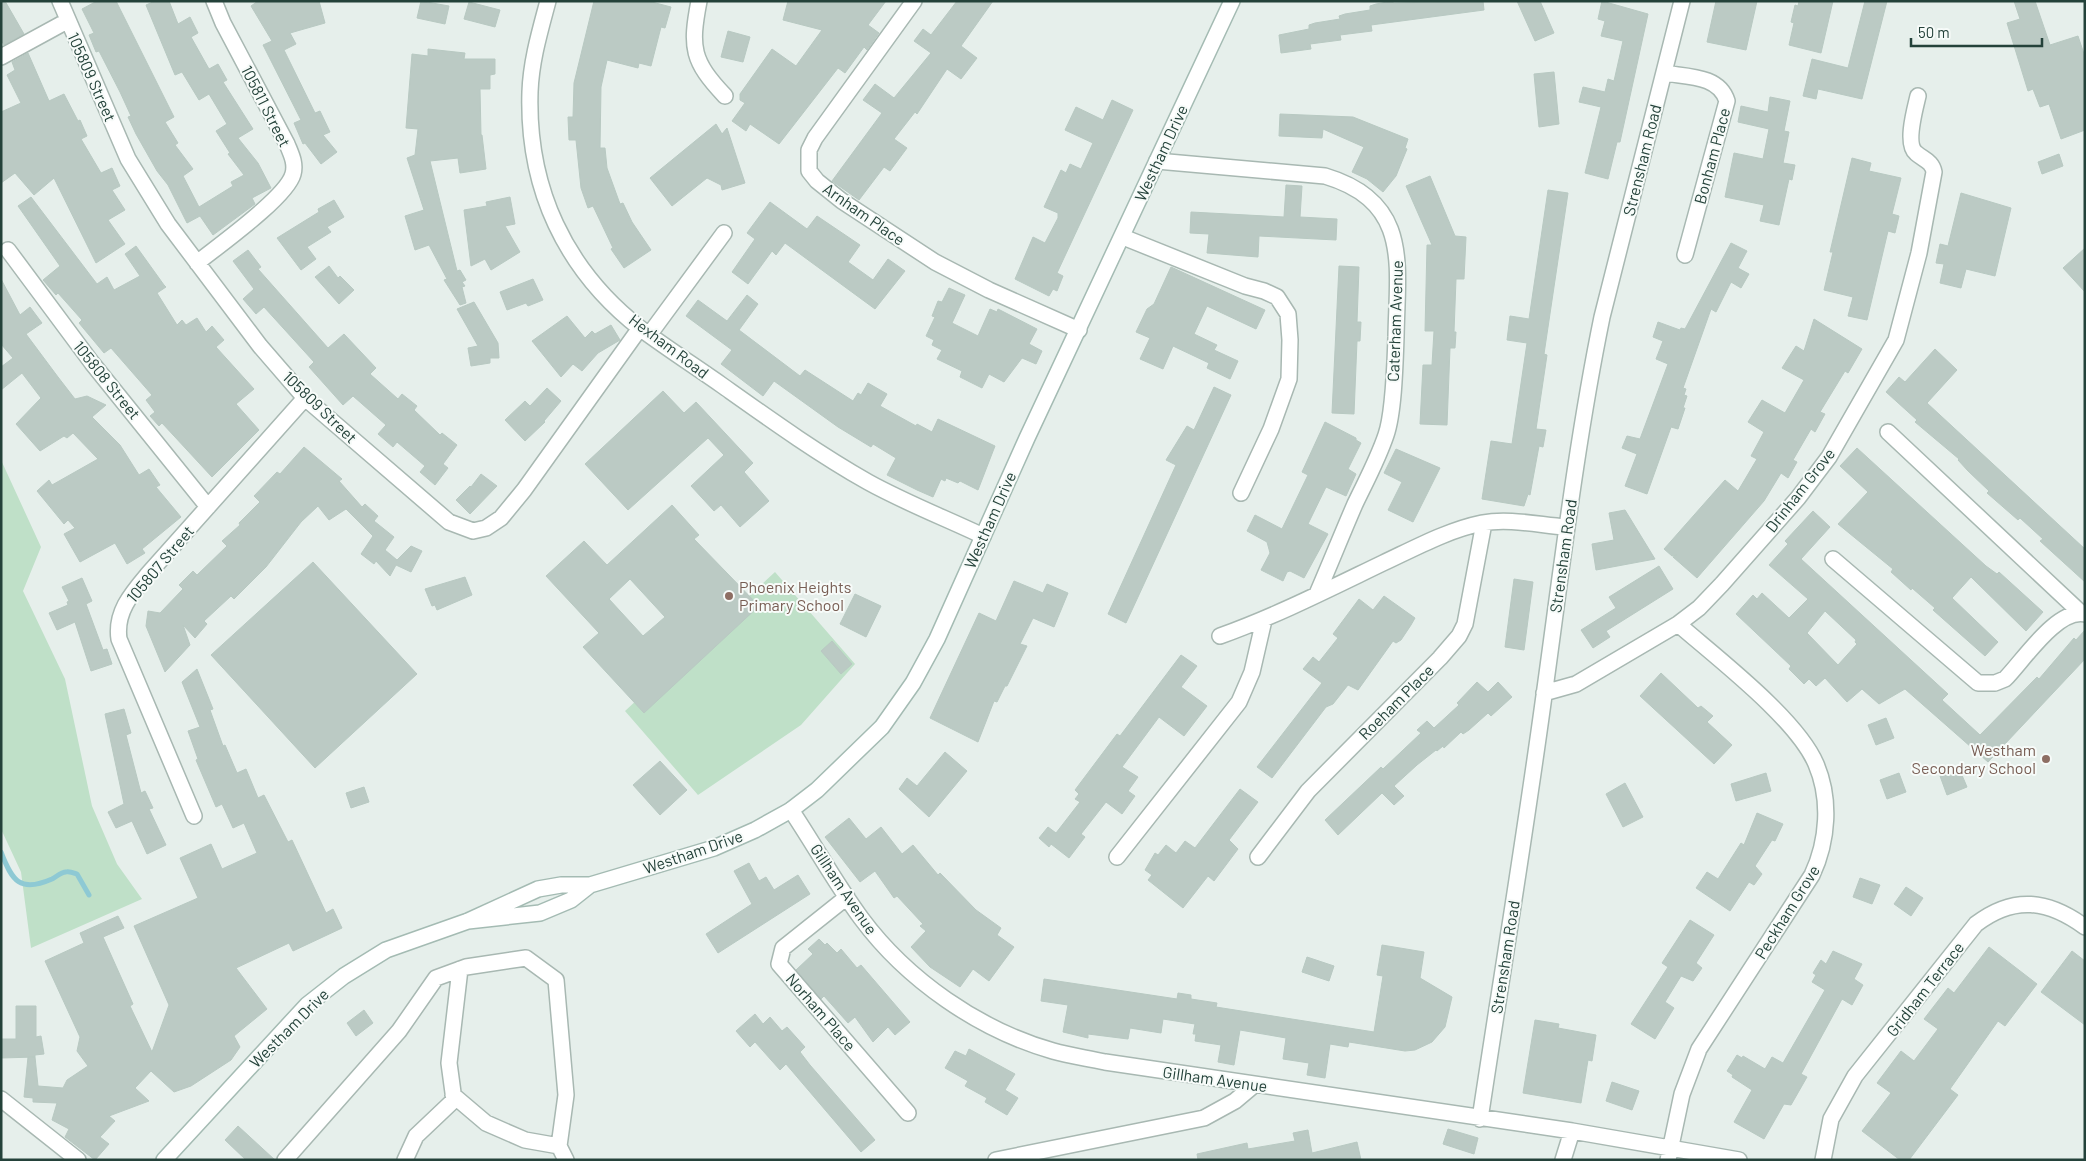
<svg xmlns="http://www.w3.org/2000/svg" width="2086" height="1161" font-family="Barlow,sans-serif">
  <rect width="100%" height="100%" fill="#e6efeb"/>
  <path fill="#bfe0c8" d="M1,460L41,547L23,591L65,679L92,806L117,864L142,899L31,948L21,872L1,829Z
    M775,572L855,664L801,725L698,795L625,711Z"/>
  <g fill="none" stroke-linecap="round" stroke-linejoin="round">
    <path stroke="#8ec9d4" stroke-width="5" d="M1,852C12,881 20,893 52,879C56,877 61,872 66,872C69,871 74,873 77,874L89,895"/>
  </g>
  <path fill="#bbcac4" stroke="#b8c9c2" fill-rule="evenodd" d="M1,1H5L24,34L4,45L1,40Z
    M97,1H116L174,117L165,122L178,143L175,145L193,169L183,176L199,207L233,186L231,182L244,175L228,154L230,153L216,131L227,124L209,94L199,100L182,72L175,75L146,5L155,1H169L178,24L190,17L198,33L191,37L209,69L218,64L227,80L223,82L253,129L238,138L258,163L271,188L252,198L255,204L213,235L200,216L187,223L168,185L157,171L136,134L128,117L131,116L120,92L99,51L96,52L89,35L94,33L82,9Z
    M258,1H319L325,23L290,33L296,44L284,50L315,113L320,111L330,132L323,135L337,152L321,164L305,143L303,144L294,123L301,120L263,45L272,41L251,6Z
    M421,1L449,6L445,24L417,18Z
    M594,1H648L671,7L665,28L661,27L651,66L639,63L638,68L607,60L601,87L600,148H605L607,168L620,204L623,203L632,222L651,250L624,268L611,249L613,248L593,206L588,208L581,188L576,140H569L568,117H573L574,83Z
    M788,1H886L868,25L879,33L867,50L864,47L845,73L838,68L779,144L750,124L746,131L732,121L745,103L740,100V94L772,49L796,66L822,30L783,20Z
    M957,1H993L961,46L977,58L961,79L947,69L917,114L915,112L894,139L907,148L890,171L884,167L859,200L832,181L882,113L863,100L875,84L894,98L931,53L914,41L923,29L931,35Z
    M1393,1V3L1483,1L1484,10L1371,25L1372,31L1340,35L1341,40L1310,44L1311,49L1281,53L1279,35L1309,29V25L1315,23L1340,19L1339,16L1345,14L1370,10V6L1376,4Z
    M1517,1H1540L1554,33L1535,41Z
    M1602,1L1648,14L1620,142H1617L1608,179L1585,173L1601,107L1579,102L1583,87L1605,92L1608,79L1614,81L1623,41L1601,36L1605,21L1598,19Z
    M1716,1H1757L1746,50L1707,42Z
    M1799,1H1833L1821,53L1789,45L1794,23L1791,22L1795,5L1798,6Z
    M1865,1H1887L1862,99L1818,89L1816,99L1803,96L1812,59L1848,68Z
    M2014,1H2035L2050,45L2078,36L2085,57V130L2061,139L2049,104L2040,107L2033,89L2028,91L2007,23L2020,19Z
    M469,2L500,10L495,27L464,19Z
    M728,31L750,37L743,62L721,57Z
    M428,49L465,53L464,59H495V74L490,75V89H480L481,135H482L486,169L460,173L458,158L430,161L457,271L460,270L466,280L462,282L465,286L462,287L466,303L460,305L444,280L447,279L429,245L415,250L405,216L424,210L407,158L415,155L418,129L406,128L412,54L428,56Z
    M28,53L49,101L64,94L78,121L80,120L87,136L81,139L101,173L112,168L120,186L112,190L125,210L108,220L125,244L96,263L54,178L34,195L15,173L1,183V112L21,103L7,75L15,70L12,62Z
    M1554,72L1559,124L1539,127L1534,74Z
    M1770,97L1790,101L1784,131L1789,132L1783,163L1795,165L1792,180L1789,179L1779,225L1760,221L1764,205L1725,197L1734,153L1763,159L1769,129L1738,122L1741,106L1768,112Z
    M1112,100L1133,110L1057,273L1063,276L1057,291L1053,289L1049,296L1015,279L1033,237L1045,243L1058,218V213L1044,207L1061,170L1066,173L1070,164L1081,169L1093,143L1065,130L1076,107L1103,120Z
    M1280,114L1353,117L1408,139L1405,148L1407,149L1396,176L1383,192L1367,179L1352,172L1364,147L1323,129L1322,138L1279,136Z
    M716,124L722,134L727,128L745,183L722,190L721,185L707,178L672,206L650,178Z
    M2059,154L2063,166L2042,174L2038,162Z
    M1852,158L1871,163L1869,171L1901,178L1892,214L1899,216L1895,233L1888,231L1867,320L1848,316L1853,297L1824,290L1833,252H1830Z
    M1430,176L1455,236L1466,237L1464,279H1456L1454,332H1456L1455,348H1450L1447,425L1420,424L1423,365H1432L1434,331H1425L1427,245H1432L1406,186Z
    M1286,185L1302,186L1300,217L1337,219L1336,240L1259,236L1258,257L1207,253L1209,234L1190,233L1191,212L1284,217Z
    M1548,190L1568,193L1544,354L1547,355L1536,429L1546,430L1543,447L1539,446L1530,495L1528,494L1524,506L1482,499L1491,441L1512,444L1527,343L1507,340L1510,316L1529,319Z
    M1961,193L2011,208L1995,276L1966,269L1961,288L1940,283L1944,264L1936,263L1940,244L1948,246Z
    M31,197L97,284L107,277L114,290L140,276L125,254L136,246L164,285L166,287L157,293L177,325L182,320L186,325L197,318L206,332L212,326L224,340L216,347L254,389L236,404L259,430L212,477L162,423L159,426L150,416L155,412L146,400L152,395L111,348L104,353L79,323L82,320L58,293L56,295L43,280L60,266L18,206Z
    M510,197L515,224L505,226L520,252L491,270L485,259L471,266L464,210L487,206L486,202Z
    M334,200L344,217L327,227L331,232L307,247L316,259L301,270L277,238L319,212L318,209Z
    M770,202L807,229L817,216L860,245L848,262L873,280L888,259L905,271L875,309L785,243L776,255L772,251L748,284L732,272L755,239L747,233Z
    M1731,243L1747,251L1738,268L1749,274L1741,288L1731,282L1716,312L1711,309L1683,388L1686,389L1684,395L1687,396L1683,408H1685L1678,429L1671,427L1647,494L1625,486L1637,454L1622,448L1627,436L1640,439L1668,364L1656,359L1663,341L1653,337L1658,322L1680,330L1681,328L1685,329Z
    M2085,248V292L2063,268Z
    M248,250L261,267L258,269L328,348L344,334L376,368L370,374L398,399L402,394L417,406L414,410L440,435L442,433L457,445L443,464L448,468L435,485L420,472L425,466L397,442L393,447L378,434L386,425L353,396L343,405L309,367L314,362L264,307L256,314L243,299L254,289L233,261Z
    M329,266L338,278L340,276L354,290L339,304L315,277Z
    M1339,266L1359,267L1357,322H1361L1360,341H1357L1354,414L1332,413Z
    M1171,267L1265,310L1256,329L1207,306L1194,334L1217,345L1214,350L1238,361L1230,379L1207,368L1209,363L1173,346L1163,369L1140,359L1150,338L1136,332L1147,309L1154,304Z
    M1,279L20,315L30,307L42,323L26,334L58,377L75,399L87,396L106,405L92,417L120,445L139,475L149,469L160,485L156,487L181,517L142,549L145,553L127,564L115,543L80,562L64,534L75,528L68,520L64,524L37,491L49,480L52,485L98,459L73,433L67,438L64,436L40,451L16,424L41,398L22,373L1,390V367L13,358L1,344Z
    M533,279L543,300L528,306L526,303L507,310L500,292Z
    M949,288L965,295L952,323L978,336L990,309L997,312L998,309L1037,329L1029,344L1042,351L1036,364L1022,358L1004,382L989,374L982,388L960,377L962,371L937,359L942,350L932,345L934,340L926,336L935,317L932,316L938,301L942,302Z
    M747,295L758,304L739,330L800,376L805,370L853,401L858,393L861,395L868,383L887,394L880,406L916,426L917,424L932,432L938,419L995,446L978,490L960,481L958,483L946,478L945,481L941,479L933,497L917,490L887,475L896,458L873,444L871,447L838,427L774,381L763,396L721,364L732,350L686,316L698,300L727,321Z
    M474,302L498,343L499,358H490V363L471,366L468,348L478,346L457,309Z
    M567,316L585,338L592,331L595,334L611,325L620,340L598,353L582,371L573,364L561,377L532,341Z
    M1814,319L1862,349L1848,373L1845,371L1820,412L1825,414L1815,432L1811,429L1793,460L1797,462L1788,478L1781,473L1764,501L1697,578L1673,557L1677,555L1672,556L1664,549L1725,480L1738,491L1757,459L1751,456L1764,432L1748,422L1762,400L1785,413L1804,380L1782,368L1796,346L1804,351Z
    M1935,349L1957,370L1927,403L2085,549V582L2040,541L2043,539L2020,518L2018,520L1987,493L1989,491L1968,471L1958,460L1959,459L1915,422L1917,420L1886,392L1899,377L1905,382Z
    M1214,387L1231,395L1126,623L1108,614L1176,465L1166,460L1187,426L1194,430Z
    M547,388L561,401L544,421L545,422L525,441L505,420L525,401L530,406Z
    M663,391L684,413L696,402L753,463L744,472L769,501L740,527L721,505L714,511L691,486L724,455L708,438L628,510L585,464Z
    M1325,422L1356,438V440L1361,443L1348,469L1356,474L1346,496L1326,487L1308,524L1328,534L1304,578L1290,571L1287,572L1283,581L1261,570L1270,553L1267,542L1247,531L1255,515L1282,529L1308,475L1302,472Z
    M304,447L342,479L339,481L362,507L365,504L378,516L374,521L394,537L385,550L397,560L411,546L422,551L411,572L396,565L390,576L376,561L374,564L361,554L373,536L346,509L329,520L318,506L301,522L266,567L234,599L231,596L204,621L207,624L195,638L183,625L190,645L165,672L146,626L148,611L160,613L183,589L179,585L193,571L197,575L227,546L222,541L240,525L239,523L260,502L254,496L277,472L280,474Z
    M1857,448L1986,566L1997,574L1999,572L2043,612L2026,631L1971,577L1952,598L1998,642L1985,656L1933,610L1935,608L1912,588L1911,590L1891,572L1893,569L1838,524L1868,492L1840,466Z
    M1396,449L1440,468L1413,522L1388,510L1402,482L1384,473Z
    M481,474L497,486L470,514L456,500L470,486L471,487Z
    M672,505L699,535L694,539L759,606L644,713L583,647L599,633L546,576L584,541L607,565ZM630,579L665,617L643,636L609,599Z
    M1625,510L1655,559L1596,570L1592,544L1614,540L1609,513Z
    M1813,511L1830,527L1801,559L1948,694L1942,700L1980,735L2037,677L2039,679L2074,638L2076,640L2085,630V659L1988,762L1905,689L1879,704L1862,689L1847,702L1825,678L1816,686L1809,679L1804,684L1789,669L1791,666L1736,614L1753,595L1757,599L1762,593L1789,618L1808,599L1769,565L1788,544L1785,541ZM1825,611L1856,640L1855,642L1857,644L1838,665L1807,633Z
    M313,562L417,674L315,768L211,655Z
    M1659,566L1673,589L1606,631L1610,637L1593,648L1581,630L1616,608L1609,597Z
    M465,577L472,595L437,610L435,605L432,606L425,589Z
    M82,578L92,601L86,604L103,650L107,649L112,664L91,671L75,622L57,630L49,613L68,605L67,602L69,601L62,587Z
    M1514,579L1533,582L1524,650L1505,647Z
    M1014,581L1043,593L1047,584L1068,593L1054,627L1033,618L1020,644L1027,646L1007,686H1005L997,702L994,701L978,742L930,718L979,613L996,621Z
    M855,594L881,606L866,637L840,624Z
    M1384,596L1415,618L1411,625L1401,640L1396,643L1393,641L1358,690L1348,685L1333,704L1326,707L1272,778L1257,767L1322,683L1303,669L1313,657L1319,662L1338,638L1333,634L1359,599L1373,610Z
    M832,641L852,664L841,674L821,651Z
    M1181,655L1197,666L1181,687L1207,706L1184,736L1159,717L1122,767L1138,777L1128,791L1135,796L1122,814L1106,802L1081,834L1085,837L1069,858L1051,844L1049,847L1039,838L1048,827L1056,833L1080,802L1075,799L1079,794L1075,790L1117,734L1120,736Z
    M197,669L213,709L210,710L223,746L225,745L237,773L246,769L258,798L264,795L288,842L292,840L326,913L333,909L342,928L293,951L289,943L236,968L267,1009L234,1036L240,1047L231,1060L191,1086L174,1092L151,1071L135,1088L149,1101L109,1116L115,1121L100,1137L109,1144L95,1160L65,1137L69,1129L52,1120L57,1103L33,1102V1098L24,1097L28,1057H35L38,1086L63,1088L67,1080L88,1066L77,1051L80,1037L45,961L84,943L80,933L118,916L124,928L103,937L133,1004L130,1006L152,1052L169,1005L134,926L198,898L180,858L211,844L222,869L257,853L244,823L233,828L222,804L216,807L196,760L198,759L188,731L200,727L182,682Z
    M1661,673L1698,708L1701,706L1713,716L1707,722L1732,745L1714,764L1640,696Z
    M1477,682L1488,692L1498,682L1512,697L1491,716L1488,713L1469,730L1463,734L1461,732L1444,748L1443,746L1437,751L1436,750L1417,765L1394,786L1404,796L1394,805L1382,793L1338,835L1325,820L1381,767L1383,769L1421,733L1417,730L1427,721L1434,728L1459,705L1457,703Z
    M124,709L131,733L126,735L141,793L145,791L153,808L149,809L166,845L147,854L132,821L116,828L108,812L124,804L105,714Z
    M1886,718L1894,738L1876,745L1868,725Z
    M945,752L967,771L929,817L899,789L907,778L917,786Z
    M660,761L687,790L660,815L633,785Z
    M1959,768L1967,787L1947,795L1940,776Z
    M1766,773L1771,791L1736,801L1731,784Z
    M1899,773L1906,792L1887,799L1880,780Z
    M1625,783L1643,817L1623,827L1606,794Z
    M364,787L369,802L351,808L346,793Z
    M1240,789L1258,802L1229,840L1238,849L1214,881L1208,876L1183,908L1148,880L1152,875L1145,870L1155,853L1158,855L1166,845L1176,853L1185,841L1195,848Z
    M1757,813L1783,824L1775,841L1772,840L1755,866L1762,874L1754,885L1749,882L1730,911L1696,888L1707,872L1718,879L1741,843L1744,845Z
    M849,818L866,839L881,827L902,854L913,845L938,875L940,873L976,910L1001,928L997,935L1014,947L989,981L973,969L960,987L930,967L911,947L926,931L920,926L923,924L897,896L894,898L875,871L860,882L825,837Z
    M749,863L759,881L766,877L774,890L798,875L810,894L718,953L706,934L752,904L734,871Z
    M1860,878L1880,885L1872,904L1853,897Z
    M1906,887L1923,898L1911,916L1894,904Z
    M1690,920L1714,935L1696,963L1702,968L1693,981L1681,976L1665,1002L1674,1008L1655,1039L1631,1024L1668,967L1662,963Z
    M819,939L825,945L827,943L837,953L841,949L857,968L861,965L910,1022L895,1035L888,1027L873,1042L855,1017L848,1023L824,996L821,999L796,970L813,954L808,949Z
    M1382,945L1424,952L1420,978L1452,997L1445,1027L1432,1042L1415,1050L1405,1051L1349,1042L1348,1047L1330,1044L1325,1078L1307,1075L1309,1063L1283,1059L1286,1038L1240,1030L1234,1065L1218,1062L1221,1045L1195,1041L1196,1034H1193L1195,1024L1163,1019L1161,1033L1130,1028L1128,1039L1088,1034V1038L1063,1032L1068,1005L1041,1001L1044,979L1177,999L1178,993L1191,995V999L1217,1003L1216,1007L1374,1032L1383,976L1377,975Z
    M1989,947L2037,984L2005,1026L1998,1021L1950,1089L1958,1095L1909,1160H1900L1862,1131L1891,1093L1877,1083L1901,1051L1914,1061L1938,1029L1924,1019L1948,988L1954,993Z
    M1833,951L1862,964L1854,979L1863,985L1852,1005L1842,999L1801,1074L1807,1077L1791,1105L1784,1104L1764,1139L1734,1122L1752,1090L1732,1077L1733,1075L1727,1071L1737,1055L1742,1058L1743,1056L1765,1069L1772,1057L1783,1063L1825,990L1812,982L1816,975L1813,973L1821,960L1826,964Z
    M2072,951L2085,961V1025L2041,992Z
    M1307,957L1334,966L1329,981L1302,972Z
    M16,1006H36V1037L41,1036L44,1054L35,1055V1057L1,1058V1039H16Z
    M364,1010L373,1023L356,1036L347,1023Z
    M755,1014L763,1024L770,1017L782,1031L787,1027L805,1047L800,1052L810,1065L875,1140L861,1152L786,1064L780,1070L755,1042L750,1047L736,1031Z
    M1535,1020L1559,1024L1558,1028L1596,1035L1592,1061L1588,1060L1581,1103L1523,1093Z
    M969,1049L1015,1074L1005,1090L1018,1098L1007,1115L985,1102L987,1098L965,1086L968,1081L945,1068L955,1051L966,1056Z
    M1612,1082L1639,1091L1632,1110L1606,1101Z
    M238,1126L275,1160H246L225,1140Z
    M1448,1129L1478,1138L1474,1154L1443,1144Z
    M1308,1130L1312,1153L1357,1142L1361,1160H1198L1197,1154L1247,1143L1248,1149L1295,1141L1293,1133Z"/>
  <g fill="none" stroke-linecap="round" stroke-linejoin="round">
    <g stroke="#a8b8b2" stroke-width="18">
      <path id="street" d="M60,1L128,159L168,224L260,346L305,398L449,522L473,531L486,528L501,518L524,490L640,328
        M548,1C540,31 531,61 530,92C527,188 565,270 641,329C668,349 696,367 723,386C771,420 817,453 868,482C904,502 945,518 983,536
        M699,1C690,48 692,61 725,96
        M914,1L815,138L809,150V171L817,181L842,201L935,262L989,290L1079,330
        M1,57L67,21
        M1664,73C1687,77 1719,75 1727,101L1685,255
        M1157,161L1325,176C1412,202 1397,266 1396,337C1395,363 1394,412 1386,435C1378,459 1366,481 1355,504C1342,534 1330,564 1317,594
        M1123,237L1245,286L1264,291L1277,297L1288,314L1290,340L1289,379L1271,429L1241,493
        M8,250L92,363L208,507
        M197,263C218,246 287,197 293,174C296,163 291,154 287,144L223,23L214,1
        M649,335L724,233
        M1888,432L2081,613
        M1833,559L1978,683H1995L2005,679C2023,661 2057,608 2085,614
        M1220,636C1276,616 1329,589 1383,563C1415,548 1448,530 1482,523C1509,518 1539,525 1566,527
        M1544,693L1576,684L1678,624L1699,608L1722,584L1798,498L1829,457L1896,340L1919,253L1934,172C1932,161 1924,160 1916,153C1905,144 1915,109 1918,96
        M791,810C815,846 836,884 861,918C907,980 979,1030 1053,1051C1070,1056 1088,1058 1105,1062L1572,1131L1739,1160
        M194,816L119,639C115,612 132,593 148,574L305,398
        M1117,857L1239,702L1252,672L1264,620
        M1258,857L1308,791L1440,658L1459,636L1465,624L1484,523
        M847,897L783,948L779,964L908,1113
        M453,1095L486,1123L525,1140L559,1146
        M1,1099L78,1160
        M1480,1119C1501,980 1524,842 1543,703C1561,574 1576,444 1602,317L1682,1
        M285,1160L399,1031L436,978L466,967L526,958L556,980L566,1095L559,1146L566,1160
        M405,1160L416,1136L454,1100L449,1063L460,969
        M996,1160L1204,1118L1235,1101L1254,1085
        M1563,1160L1572,1131
        M1668,1160L1682,1094L1699,1049L1812,875C1828,841 1831,799 1816,764C1797,719 1717,658 1678,624
        M1823,1160L1831,1119L1855,1076L1976,924C2014,895 2048,900 2085,927"/>
    </g>
    <g stroke="#a4bbb3" stroke-width="18">
      <path id="secondary" d="M468,921L540,913L571,900L590,885L714,848L755,830L791,810L817,790L882,727L913,683L937,639L1027,438L1232,1
        M164,1160L307,1005L344,976L386,950L468,921L538,889L561,885H590"/>
    </g>
    <use href="#street" stroke="#fff" stroke-width="15"/>
    <use href="#secondary" stroke="#fff" stroke-width="15"/>
  </g>
  <g fill="#8d6e63" stroke="#f7fbf9" stroke-width="2">
    <circle cx="729" cy="596" r="5"/>
    <circle cx="2046" cy="759" r="5"/>
  </g>
  <g text-anchor="middle" stroke-width="4" stroke-linejoin="round" paint-order="stroke">
    <g font-size="16" fill="#24423a" stroke="#f7fbf9">
      <text transform="translate(92 77) rotate(66)" y="6">105809 Street</text>
      <text transform="translate(266 106) rotate(63)" y="6">105811 Street</text>
      <text transform="translate(1161 153) rotate(-65)" y="6">Westham Drive</text>
      <text transform="translate(1712 156) rotate(-75)" y="6">Bonham Place</text>
      <text transform="translate(1642 160) rotate(-76)" y="6">Strensham Road</text>
      <text transform="translate(864 214) rotate(35)" y="6">Arnham Place</text>
      <text transform="translate(1395 321) rotate(-88)" y="6">Caterham Avenue</text>
      <text transform="translate(669 346) rotate(37)" y="6">Hexham Road</text>
      <text transform="translate(107 380) rotate(51)" y="6">105808 Street</text>
      <text transform="translate(320 407) rotate(44)" y="6">105809 Street</text>
      <text transform="translate(1800 490) rotate(-52)" y="6">Drinham Grove</text>
      <text transform="translate(990 520) rotate(-66)" y="6">Westham Drive</text>
      <text transform="translate(1563 556) rotate(-82)" y="6">Strensham Road</text>
      <text transform="translate(160 564) rotate(-50)" y="6">105807 Street</text>
      <text transform="translate(1396 702) rotate(-45)" y="6">Roeham Place</text>
      <text transform="translate(693 852) rotate(-19)" y="6">Westham Drive</text>
      <text transform="translate(844 889) rotate(56)" y="6">Gillham Avenue</text>
      <text transform="translate(1787 912) rotate(-58)" y="6">Peckham Grove</text>
      <text transform="translate(1505 957) rotate(-81)" y="6">Strensham Road</text>
      <text transform="translate(1925 989) rotate(-52)" y="6">Gridham Terrace</text>
      <text transform="translate(821 1012) rotate(49)" y="6">Norham Place</text>
      <text transform="translate(289 1028) rotate(-45)" y="6">Westham Drive</text>
      <text transform="translate(1215 1079) rotate(8)" y="6">Gillham Avenue</text>
    </g>
    <g font-size="16" fill="#785e54" stroke="#f7fbf9" text-anchor="start">
      <text x="739" y="593">Phoenix Heights<tspan x="739" dy="18">Primary School</tspan></text>
      <text x="2036" y="756" text-anchor="end">Westham<tspan x="2036" dy="18">Secondary School</tspan></text>
    </g>
  </g>
  <rect width="2086" height="1161" fill="none" stroke="#24423a" stroke-width="5"/>
  <path d="M1911 38v8h131v-8" fill="none" stroke="#24423a" stroke-width="2.5"/>
  <text x="1918" y="38" font-size="15" fill="#24423a" stroke="#f7fbf9" stroke-width="4" paint-order="stroke">50 m</text>
</svg>
